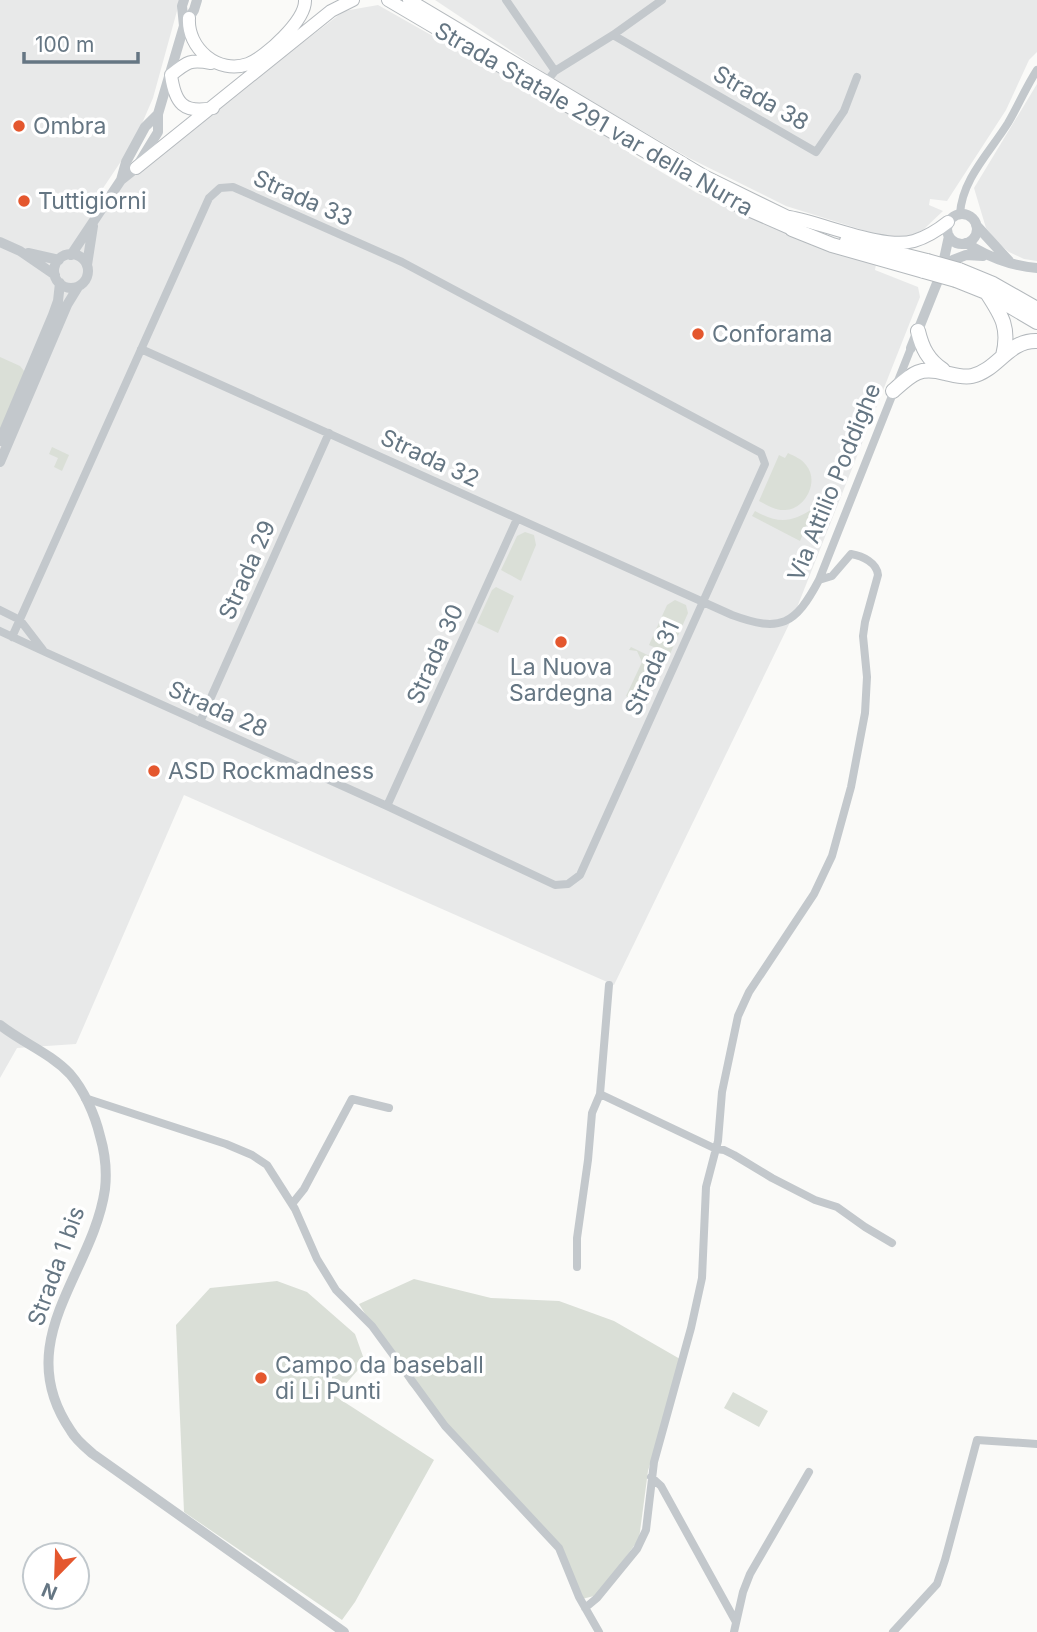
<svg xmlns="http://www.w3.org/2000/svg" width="1037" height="1632" font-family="Inter,sans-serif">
  <rect width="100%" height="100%" fill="#fafaf8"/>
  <path fill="#e8e9e9" d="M0,0H180L153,98L134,142L93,203L344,11L378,5L558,107L569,114L573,120L599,135L604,133L630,148L629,153L697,193L845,256L876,264L875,270L918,287L920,297L796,610L614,985L184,795L76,1044L17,1048L0,1078Z
    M435,0H1037V52L1029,60L1006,110L947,201L930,199L929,205L943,211L923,230L910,236L885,237L786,206L689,158L558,82Z
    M1037,84V261L1024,259L1009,252L998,243L986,228L974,188Z"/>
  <path fill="#dadfd7" d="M0,357L20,366L25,372L0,431Z
    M52,447L69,455L62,471L54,467L58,458L49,454Z
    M788,453C794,456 802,459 806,465C820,481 805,510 785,510C776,511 767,505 759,501L779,455L785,458Z
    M814,508L800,541L752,516L755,511C779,524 791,523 814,508Z
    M525,532L534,535L536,545L521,581L501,570L517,536Z
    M496,587L514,596L498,633L477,623L492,590Z
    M675,600L686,605L688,613L670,654L649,645L667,605Z
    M631,647L664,663L645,705L626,696L642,662L637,651L629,650Z
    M414,1279L491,1298L559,1301L614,1321L680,1359L648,1471L639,1539L598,1595L582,1599L557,1546L409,1384L359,1304Z
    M277,1281L307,1292L355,1334L365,1362L335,1396L434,1460L355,1602L342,1620L184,1512L176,1325L210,1288Z
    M733,1392L768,1411L759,1427L724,1408Z"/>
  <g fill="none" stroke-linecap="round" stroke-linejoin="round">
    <g stroke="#b5babe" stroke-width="14">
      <path id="primary" d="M388,0L705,187L737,205L792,229
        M409,0L704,176L796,221
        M189,18C187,48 218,75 248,64C266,57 306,20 305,0
        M211,63C190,59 187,62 171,75C175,103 183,114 213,108
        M136,168L331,11L353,0
        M789,217C824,223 883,250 914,241C927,237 938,230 948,222"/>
    </g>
    <g stroke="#b4b9bd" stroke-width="16">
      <path id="trunk" d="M792,229L832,245L924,271
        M847,241L927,261
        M959,270L993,284L1037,309
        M956,280L986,292L1037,322
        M987,293C1002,316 1010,328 1003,356
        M918,331C922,348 928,360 943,370
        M893,391C912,374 919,366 945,373C954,375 963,378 972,376C998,370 1008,340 1037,341"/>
    </g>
    <path stroke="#c3c8cc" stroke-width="8" d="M506,0L555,71
      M613,35L816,152L844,111L857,77
      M546,82L555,71L613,35L662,0
      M960,214C962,179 990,152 1008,123C1018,106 1026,87 1037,70
      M141,349L732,615C781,633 795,625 819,580L911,348
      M0,610L20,620L43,650
      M0,631L45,652L387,806L555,885L568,884L580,875L765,464L761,453L402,262L233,187L220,188L209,198L12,637
      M200,722L329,433
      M387,806L517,519
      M600,1094L716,1149L724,1150L734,1155L772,1178L815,1200L837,1207L865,1227L892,1243
      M85,1098L226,1144L252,1155L267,1165L295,1209L317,1259L336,1290L372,1326L445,1426L559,1548L579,1597L599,1632
      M292,1204L304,1189L352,1099L389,1108
      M577,1267V1238L588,1160L592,1113L600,1094L609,985
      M651,1477L661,1486L736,1622
      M585,1608L597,1598L637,1549L646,1530L654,1462L691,1328L702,1278L706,1187L718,1141L722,1092L738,1016L749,992L814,894L832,856L851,787L865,713L867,677L863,636L865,622L878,575C877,563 863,556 851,554L832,576L819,580
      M734,1632L743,1592L750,1574L809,1472
      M893,1632L937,1584L945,1560L977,1440L1037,1444"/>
    <path stroke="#c3c8cc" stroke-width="10" d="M184,26L182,6L184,0
      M121,180L136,168L158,132V114L184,26L194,10L197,0
      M947 229a15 15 0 1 1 30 0a15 15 0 1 1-30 0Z
      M976,225L1009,261
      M0,242L20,251L55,275
      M966,243C988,257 1011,266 1037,268
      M28,253L59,260
      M54 271a17 17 0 1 1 34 0a17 17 0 1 1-34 0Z
      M71,255L121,180L126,162L145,127L158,114
      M953,260L966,255L983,256
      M87,265L93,226
      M911,348L941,273L949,236
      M0,441L53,315L58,301L60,283
      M0,462L67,305L78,287
      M0,1025C23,1043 50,1053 70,1074C84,1090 95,1115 100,1136C105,1153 107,1171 105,1189C93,1274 9,1341 71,1431C76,1440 85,1447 93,1454L344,1632"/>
    <use href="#primary" stroke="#fff" stroke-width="12"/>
    <use href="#trunk" stroke="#fff" stroke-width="14"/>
    <g stroke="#b4b9bd" stroke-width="16" stroke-linecap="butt">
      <path id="trunk-bridge" d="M927,261L959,270
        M924,271L956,280"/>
    </g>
    <use href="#trunk-bridge" stroke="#fff" stroke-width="14"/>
  </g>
  <g fill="#e4572e" stroke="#fff" stroke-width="2.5">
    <circle cx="19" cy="126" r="7"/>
    <circle cx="24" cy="201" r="7"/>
    <circle cx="698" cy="334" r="7"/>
    <circle cx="561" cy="642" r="7"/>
    <circle cx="154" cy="771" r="7"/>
    <circle cx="261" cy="1378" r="7"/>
  </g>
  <g text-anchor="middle" stroke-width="7" stroke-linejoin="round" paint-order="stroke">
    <g font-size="23" fill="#657683" stroke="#fff">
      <text transform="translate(761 98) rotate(30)" y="8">Strada 38</text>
      <text transform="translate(594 119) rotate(30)" y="8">Strada Statale 291 var della Nurra</text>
      <text transform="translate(303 198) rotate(24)" y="8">Strada 33</text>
      <text transform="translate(430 458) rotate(25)" y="8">Strada 32</text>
      <text transform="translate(834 482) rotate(-68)" y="8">Via Attilio Poddighe</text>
      <text transform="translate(247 570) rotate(-66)" y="8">Strada 29</text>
      <text transform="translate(435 654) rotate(-66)" y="8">Strada 30</text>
      <text transform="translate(652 668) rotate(-66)" y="8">Strada 31</text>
      <text transform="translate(218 709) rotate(24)" y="8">Strada 28</text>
      <text transform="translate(56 1266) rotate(-70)" y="8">Strada 1 bis</text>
    </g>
    <g font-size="23" fill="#657683" stroke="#fff" text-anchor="start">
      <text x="33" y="134">Ombra</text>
      <text x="38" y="209">Tuttigiorni</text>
      <text x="712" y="342">Conforama</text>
      <text x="561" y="675" text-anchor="middle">La Nuova<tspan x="561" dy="26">Sardegna</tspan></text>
      <text x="168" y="779">ASD Rockmadness</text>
      <text x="275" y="1373">Campo da baseball<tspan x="275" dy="26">di Li Punti</tspan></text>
    </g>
  </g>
  <g transform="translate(56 1576) rotate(203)"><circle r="33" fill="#ffffff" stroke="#c1c8cd" stroke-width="2"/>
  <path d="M0-5L12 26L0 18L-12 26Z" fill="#e4572e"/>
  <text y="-10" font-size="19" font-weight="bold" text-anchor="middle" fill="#657683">N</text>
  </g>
  <path d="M24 52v10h114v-10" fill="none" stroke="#657683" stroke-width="3.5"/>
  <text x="35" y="52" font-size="21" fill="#657683" stroke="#ffffff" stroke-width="5" paint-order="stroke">100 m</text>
</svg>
